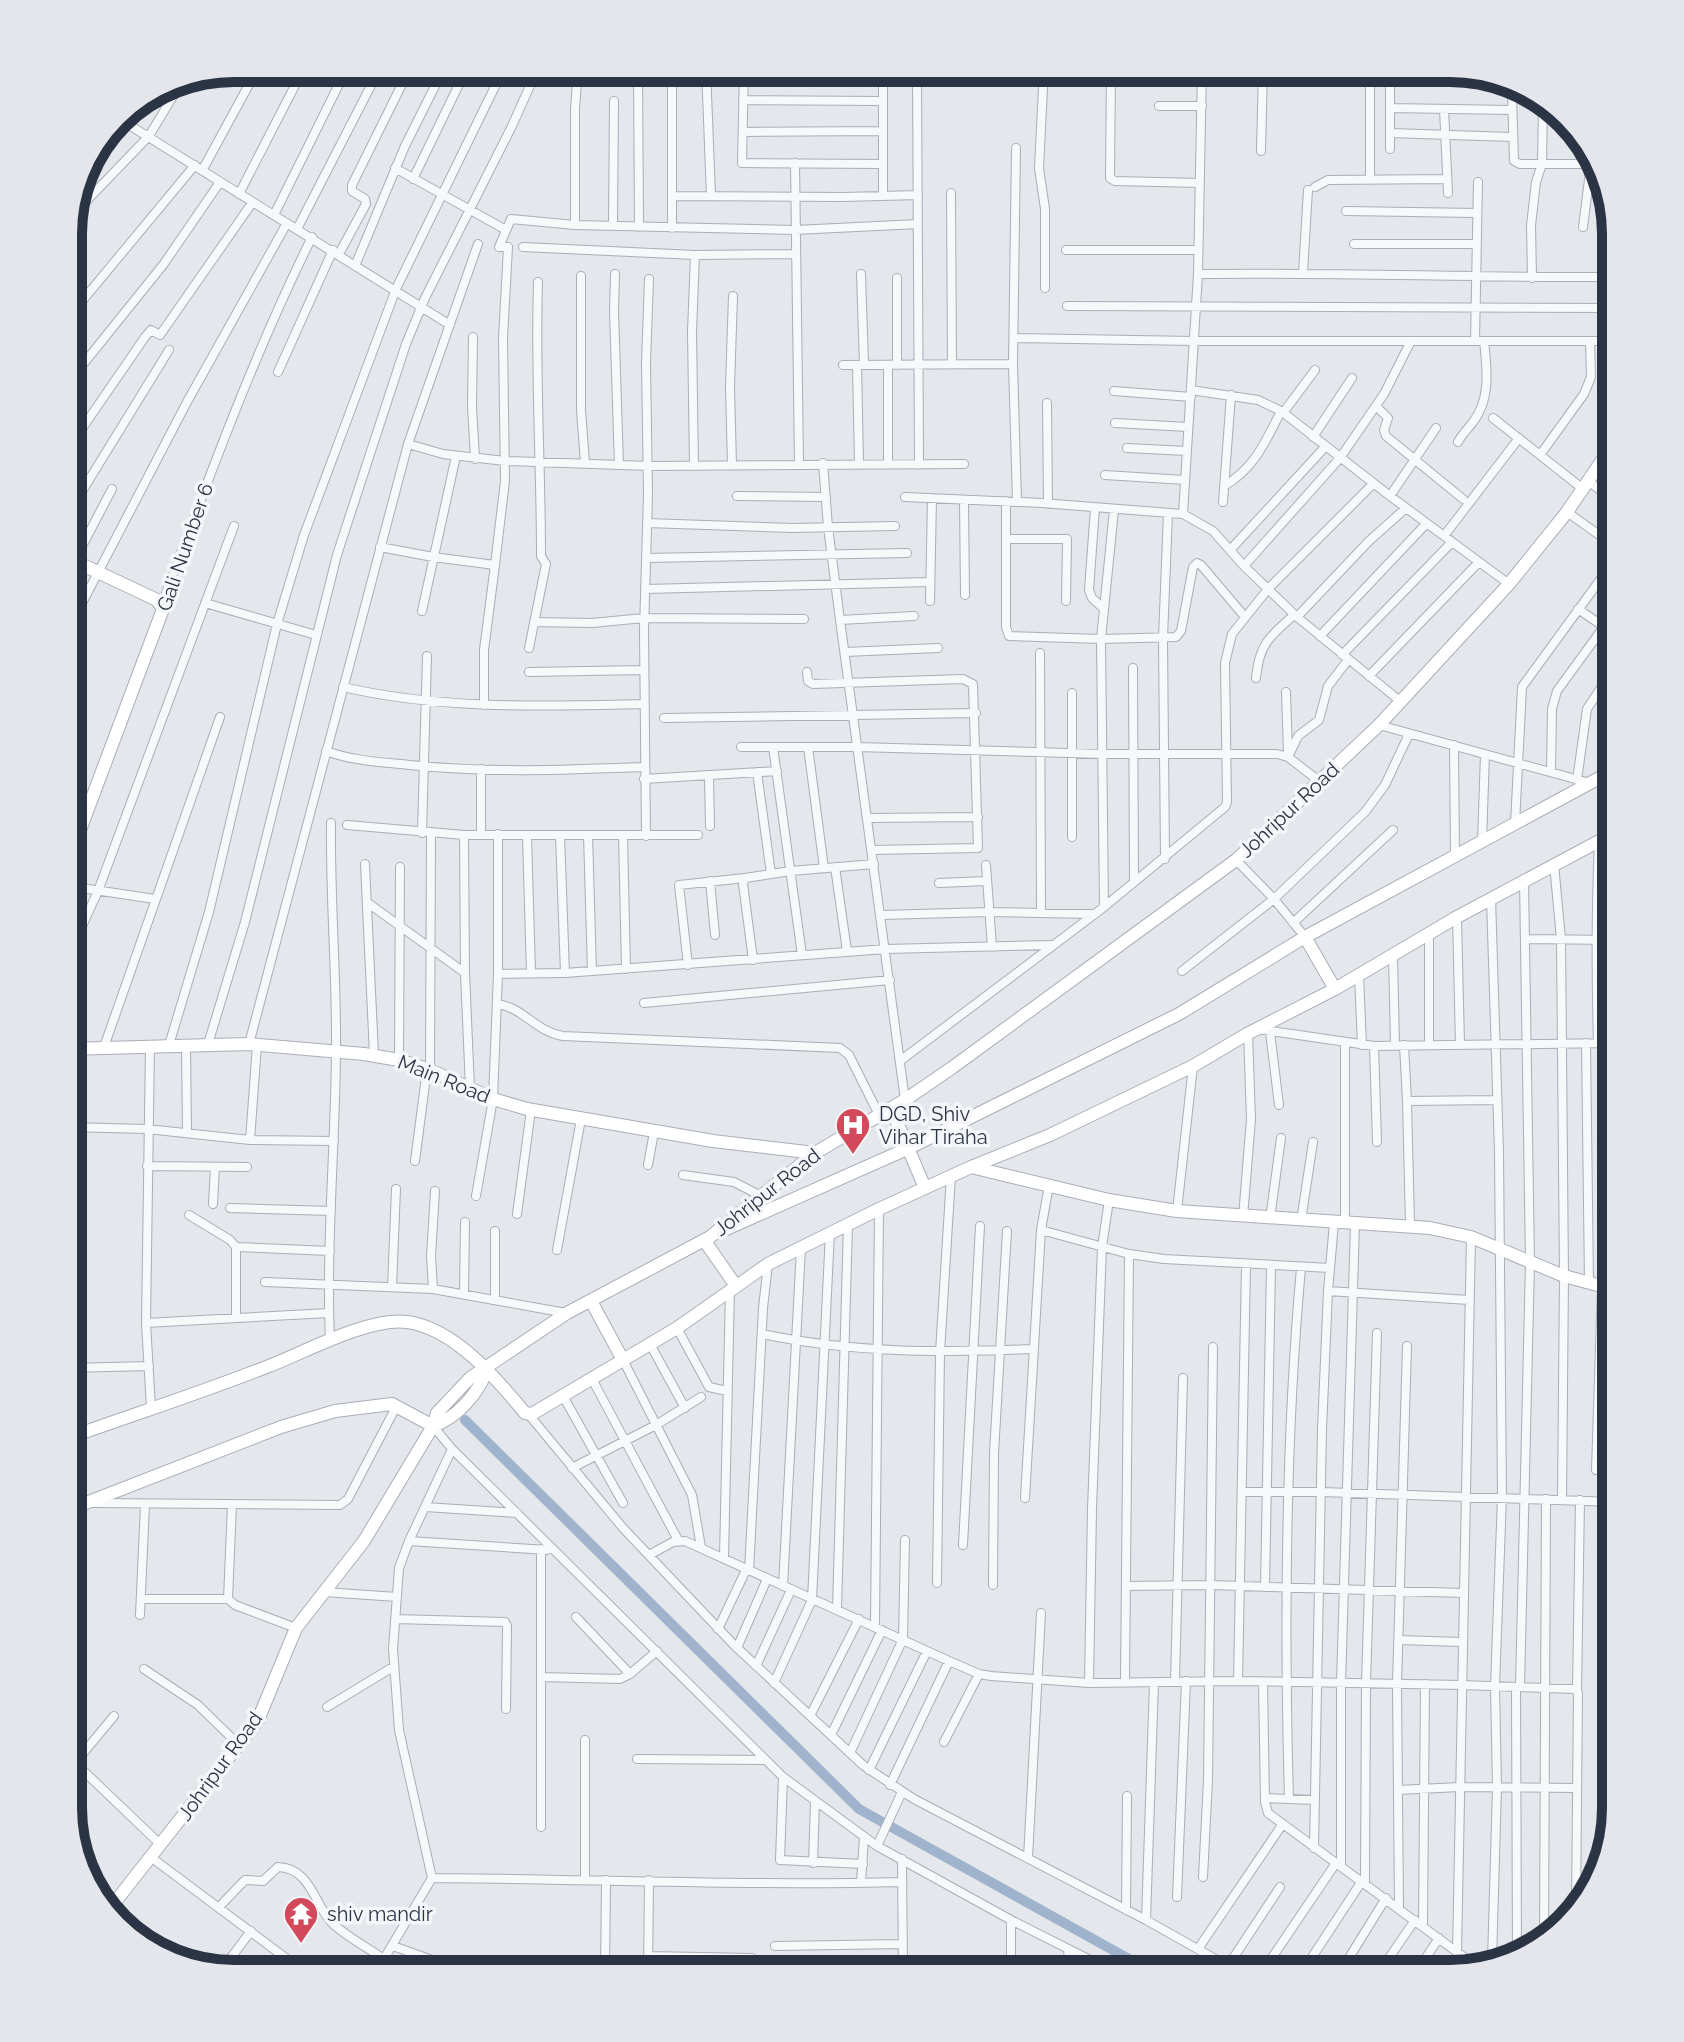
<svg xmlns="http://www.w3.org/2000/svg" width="1684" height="2042" font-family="Raleway,sans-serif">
  <rect width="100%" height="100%" fill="#e4e7ec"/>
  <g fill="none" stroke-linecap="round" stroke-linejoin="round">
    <path stroke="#9fb4cc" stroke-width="10" d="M465,1420L859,1809L1156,1974"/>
    <g stroke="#a9aeb7" stroke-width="10">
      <path id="street" d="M638,68L639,227
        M672,68V228
        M706,68L711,196
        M744,68L742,163L882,164
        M883,68V195
        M917,68L919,465
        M1044,68L1039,168L1045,209V288
        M1111,68L1110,178L1115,181L1200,183
        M1005,72V68
        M1084,81V68
        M1512,93L1514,161L1520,164H1595
        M743,100L883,101
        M1159,106H1202
        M1390,108L1512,110
        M1444,109L1448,193
        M118,118L450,325
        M743,132L883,131
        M1390,133L1512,137
        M1016,148L1013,364L1017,502
        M1390,149V68
        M1261,151L1263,68
        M795,163L799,464
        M395,168L506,230
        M203,169L258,68
        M1370,178V68
        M413,179L467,68
        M1315,187L1328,180L1447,179
        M951,193L952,364
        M239,194L304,68
        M672,196L843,197L918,195
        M1346,211L1477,213
        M274,215L347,68
        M70,218L149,136L184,78
        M575,225V109L578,68
        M613,226L614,101
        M1583,227L1591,164
        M297,229L380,68
        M1354,244H1476
        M523,247L695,255L795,254
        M1066,250H1198
        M339,254L366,204L365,199L352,191V185L410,68
        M355,266L405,146L444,68
        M1303,272L1308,190
        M615,274L614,312L619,465
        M861,274L864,365
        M1198,274C1337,272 1476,278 1616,277
        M581,276V410L585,463
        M1609,277L1616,239
        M897,278V365
        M1532,278L1531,225L1536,182L1542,164L1543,105
        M1067,306L1616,308
        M68,318L195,165
        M473,337L472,406L475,459
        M1014,338L1194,341H1616
        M1475,341L1478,182
        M843,365L1013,364
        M857,365L859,464
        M888,365V464
        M278,372L333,250
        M68,383L163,265L220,182
        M1191,390L1258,400L1281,411L1390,496L1509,584
        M1114,391L1191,397
        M1047,403L1048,504
        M1376,406L1388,418L1384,430L1386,436L1463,499
        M1283,413L1315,370
        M1493,418L1583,489
        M1115,423L1188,427
        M1313,437L1352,378
        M1458,442C1462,434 1468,429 1473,422C1491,399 1487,369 1484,341
        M408,444L443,454L505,461L649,466L964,464
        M1127,448L1187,451
        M68,449L145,337L151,330L160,335L252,203
        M1540,455L1584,394L1591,377L1590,341
        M823,463L828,527L840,620L905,1100
        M732,465L730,387L733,296
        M694,466L692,332L695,255
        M1105,475L1185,480
        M1588,481L1616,502
        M1224,486C1254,469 1266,441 1281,411
        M737,496L826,497
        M1390,496L1436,428
        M905,497L1042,503L1183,514L1213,531L1244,566L1297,617L1400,701
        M964,500L965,595
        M1006,501V627L1009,636L1101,639L1176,637L1181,631L1193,567L1197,563L1201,565L1245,617
        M1223,502L1231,395
        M1095,508L1089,590L1092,598L1102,607
        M1567,512L1616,547
        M68,514L169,350
        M1183,514L1198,274L1202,68
        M647,523L792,528L895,526
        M1444,536L1519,438
        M1006,539H1067L1066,601
        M380,547L433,557L495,565L484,650V705
        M1231,549L1326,446
        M647,558L907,553
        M495,565L505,481L503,338L508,247H499L511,219L575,225L795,230L918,224
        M1244,566L1340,458L1384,394L1411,341
        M68,573L112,489
        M646,589L930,582
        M930,601L932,498
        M205,603L316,635
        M162,604C208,480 253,356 312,237
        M1578,609L1616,635
        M422,611L456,456
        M1297,617L1369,541L1406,508
        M840,620L914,616
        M534,622L592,623L644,618L804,619
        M68,630L187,402L287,223
        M1320,636L1426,524
        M529,648L546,564L541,556C541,464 535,373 538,282
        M845,652L938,648
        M1040,653L1041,913
        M1342,655L1452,542
        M1133,668L1134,882
        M529,672L644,670
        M807,672L808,681L813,684L963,679L973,684L978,848L872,850
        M1369,676L1479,562
        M1256,678C1259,644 1270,636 1294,615
        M343,687C442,710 544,706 644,704
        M1286,692L1288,752
        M1072,693V837
        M664,718L976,713
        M1379,725L1590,783
        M68,744L72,735
        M1454,745L1455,857
        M741,747H857L1102,754H1277L1288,757L1319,781
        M773,747L802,955
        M808,747L824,868
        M326,751C353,761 381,762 410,765C487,773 566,770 643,767
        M1288,757L1298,736L1319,720L1328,686L1348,660
        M1551,771L1552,709L1557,691L1616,610
        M1612,771L1608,740L1616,715
        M757,772L771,874
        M709,776L710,826
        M644,779L777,771
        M1577,780L1587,709L1616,665
        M868,818L978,817
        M1515,824L1522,687L1616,558
        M347,825L464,835H698
        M422,833L427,656
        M464,835L465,973L470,1088
        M481,835V769
        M560,835L565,973
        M588,835L592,971
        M623,835L626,969
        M527,836L531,973
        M646,836L644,630L648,494L646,363L649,279
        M1482,842L1485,754
        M1165,859L1163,638L1168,513
        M1236,860L1274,899L1305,937
        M365,864L374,1055
        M1554,864L1561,939L1564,1276L1562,1500
        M986,865L992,947
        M835,867L847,951
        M710,881L715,935
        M939,883L987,881
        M68,886L155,899
        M1491,898L1499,1152L1502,1497L1495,1686L1497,1787L1492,1961
        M368,903L465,973
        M1104,907L1101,639L1114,510
        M882,915L989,912L1093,914
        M1457,917L1460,1045
        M1293,923L1393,830
        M1429,934V1045
        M1526,939L1616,940
        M1393,955L1395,1045
        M68,957L98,891L234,526
        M753,960L743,884L745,878L791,871L874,864
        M688,965L679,885L745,878
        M1182,971L1274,899L1365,812L1385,785L1409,734
        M498,974L565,973L886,949L1052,945
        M1359,975L1362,1045
        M644,1003L890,980
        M497,1004C523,1007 536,1032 563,1036L840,1048L849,1055L879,1115
        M1257,1029L1374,1046L1616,1043
        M1270,1032L1279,1105
        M1598,1042C1596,975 1596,908 1599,841
        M1345,1043V1223
        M1586,1043L1589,1283
        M208,1044L245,922L337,555L406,344L425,298L511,128L538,68
        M249,1044L408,444L478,244
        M169,1045L209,912L277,624L304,535L396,289L504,68
        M186,1045L187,1133
        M1404,1045L1407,1101L1497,1100
        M150,1046L146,1323L151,1408
        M1374,1046L1377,1142
        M104,1047L220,717
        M399,1060L400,867
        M900,1061L1104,907L1225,807L1227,802L1225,663L1232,634L1268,589L1373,484
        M430,1070L431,833
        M1407,1101L1410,1225
        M68,1127L147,1129L250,1140L334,1141
        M250,1140L257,1045
        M415,1161L427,1069
        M648,1165L654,1132
        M147,1166L247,1167
        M683,1175L734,1182L761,1196
        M476,1196L493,1099L498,974V834
        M213,1204L215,1167
        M230,1208L331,1211
        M1177,1211L1193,1066
        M517,1214L531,1110
        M189,1215L230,1240L236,1247V1318
        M1243,1217L1251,1119L1248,1033
        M1270,1219L1281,1138
        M1301,1221L1313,1142
        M1041,1230L1129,1254L1164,1259L1330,1268
        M495,1231V1300
        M236,1247L330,1251
        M557,1250L581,1119
        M265,1282L433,1289L566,1313
        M392,1287L396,1189
        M433,1289L431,1256L435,1191
        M1328,1291L1469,1300
        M464,1293L465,1222
        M146,1323L329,1313
        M677,1328L709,1387L727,1391
        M762,1334C851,1353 942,1353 1033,1349
        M330,1341C326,1246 335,1150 336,1054C337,977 330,900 331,823
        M650,1344L685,1408
        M623,1360L692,1495L701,1547
        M68,1368L149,1366
        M592,1379L678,1540
        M563,1396L623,1503
        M529,1415L623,1528L734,1645L864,1766L914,1799L1146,1920L1242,1974
        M433,1426L452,1449L783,1777L877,1846L1011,1920L1118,1974
        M572,1468L656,1425L701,1397
        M1596,1470L1602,1287
        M1242,1492H1321L1616,1502
        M1025,1498L1041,1230L1049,1185
        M93,1503L340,1505L348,1499L397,1405
        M232,1505L228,1599L235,1605L296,1628
        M425,1507L517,1513
        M409,1541L547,1550
        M963,1545L980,1226
        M649,1555L673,1542L685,1541L949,1661L979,1674L991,1676L1089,1683L1238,1681L1461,1685L1575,1689L1578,1693L1576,1910
        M724,1557L730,1290
        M749,1571L763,1308L768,1264
        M937,1583L940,1352L951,1176
        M993,1585L994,1453L1007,1231
        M783,1586L801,1248
        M1126,1586L1210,1585L1464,1593
        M1265,1587L1271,1267
        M324,1592L397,1597
        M141,1599H228
        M837,1609L848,1225
        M140,1615L145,1504
        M576,1617L630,1674
        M395,1619L505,1622L507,1626L506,1709
        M875,1626L879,1209
        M718,1629L746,1570
        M1399,1640L1461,1642
        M737,1648L767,1579
        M756,1666L791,1590
        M144,1669L198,1705L239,1745
        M541,1677L620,1679L630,1674L657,1651
        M1175,1681L1183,1378
        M1238,1681L1246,1265
        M1125,1682L1129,1254
        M1263,1682L1265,1802L1268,1813L1476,1966
        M774,1683L812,1600L830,1232
        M1089,1683L1092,1509L1102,1247L1109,1200
        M1516,1687L1517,1954
        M1520,1687L1530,1262L1524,880
        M1577,1691L1580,1500
        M327,1707L393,1667
        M810,1716L859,1619
        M831,1735L882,1630
        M944,1742L979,1674
        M850,1753L903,1639L905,1540
        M68,1756L161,1845
        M637,1759L765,1760
        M75,1763L114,1716
        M869,1770L927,1651
        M783,1777L780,1860L863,1864
        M890,1785L949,1661
        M1398,1790L1460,1787L1577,1788
        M1265,1798L1315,1800
        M1289,1799C1284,1622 1285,1444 1301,1268
        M541,1827V1549
        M1610,1831L1616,1525
        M877,1846L902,1792
        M1314,1848L1322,1429L1328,1291L1334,1223
        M152,1858L307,1974
        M1028,1858L1041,1613
        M902,1859L903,1974
        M813,1863L815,1802
        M1341,1867V1683L1355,1224
        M1203,1877L1208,1780L1213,1347
        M432,1878C589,1879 745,1886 902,1882
        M585,1880V1740
        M861,1883L864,1837
        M1365,1884L1366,1683L1377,1333
        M1177,1897L1186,1681
        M219,1907L245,1880L263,1881L278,1867C311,1868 315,1906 332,1923C347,1937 368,1948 384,1959
        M1399,1908L1397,1684L1407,1346
        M1126,1910L1127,1796
        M1011,1920V1974
        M1146,1920L1154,1683
        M1423,1926L1425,1684
        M1544,1944L1546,1499
        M393,1946L471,1974
        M775,1946L902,1944
        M1068,1949L1070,1974
        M1198,1949L1282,1825
        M1457,1953L1471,1237
        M648,1956L752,1958
        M1228,1966L1280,1887
        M221,1971L251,1931
        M1453,1973L1464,1957
        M375,1974L432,1878L399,1730L393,1649L399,1568L409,1541L452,1449
        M605,1974L606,1880
        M648,1974L649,1880
        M1261,1974L1336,1863
        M1301,1974L1362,1881
        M1339,1974L1386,1898
        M1378,1974L1415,1920
        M1415,1974L1439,1938"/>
    </g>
    <g stroke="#a9aeb7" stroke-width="14">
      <path id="secondary" d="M68,862L163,609L157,600L68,558
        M1305,937L1335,989
        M68,1049L249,1044L364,1054L399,1060L430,1070L493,1099L527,1109L713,1141L815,1153
        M891,1108L925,1188
        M971,1167L1109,1200L1177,1211L1430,1228L1471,1237L1564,1276L1616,1290
        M724,1230L909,1148L1179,1014L1305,937L1616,769
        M704,1240L736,1286
        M591,1301L623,1360
        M68,1438C135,1414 203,1392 269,1366C305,1352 369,1317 407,1322C454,1328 497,1379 525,1413L532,1414L677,1328L768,1264L879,1209L971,1167L1050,1135L1193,1066L1247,1034L1335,989L1457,917L1616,832
        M68,1510L281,1427L335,1411L392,1404L433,1426C457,1418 479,1393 487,1369
        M108,1911L258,1720L296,1628L364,1541L433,1426L437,1413L470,1378L567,1313L710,1237L815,1153L905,1100L953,1067L1236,860L1379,725L1509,584L1567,512L1616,440"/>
    </g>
    <use href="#street" stroke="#f7f8fa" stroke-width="8"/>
    <use href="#secondary" stroke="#fff" stroke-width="12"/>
  </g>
  <defs>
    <g id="hospital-pin" transform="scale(1.8)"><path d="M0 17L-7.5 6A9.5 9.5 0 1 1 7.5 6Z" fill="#d1495b" stroke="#f4f6f9"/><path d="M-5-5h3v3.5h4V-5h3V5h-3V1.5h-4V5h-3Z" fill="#fff"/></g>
    <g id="temple-pin" transform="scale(1.8)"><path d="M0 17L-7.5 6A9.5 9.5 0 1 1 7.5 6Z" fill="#d1495b" stroke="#f4f6f9"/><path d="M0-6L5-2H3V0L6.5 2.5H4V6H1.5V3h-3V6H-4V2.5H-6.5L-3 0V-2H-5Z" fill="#fff"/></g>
  </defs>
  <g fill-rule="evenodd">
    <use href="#hospital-pin" x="853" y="1125"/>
    <use href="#temple-pin" x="301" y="1914"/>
  </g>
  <g text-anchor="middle" stroke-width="7" stroke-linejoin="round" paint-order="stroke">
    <g font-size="20" fill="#2b3445" stroke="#f4f6f9">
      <text transform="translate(185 547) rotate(-71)" y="7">Gali Number 6</text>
      <text transform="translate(1289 810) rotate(-43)" y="7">Johripur Road</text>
      <text transform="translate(444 1079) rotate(22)" y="7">Main Road</text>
      <text transform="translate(767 1192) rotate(-38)" y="7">Johripur Road</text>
      <text transform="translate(220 1766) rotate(-54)" y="7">Johripur Road</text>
    </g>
    <g font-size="20" fill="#2b3445" stroke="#f4f6f9" text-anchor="start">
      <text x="879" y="1121">DGD, Shiv<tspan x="879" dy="23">Vihar Tiraha</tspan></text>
      <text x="327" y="1921">shiv mandir</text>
    </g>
  </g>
  <path d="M0 0H1684V2042H0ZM234 82H1450A152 152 0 0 1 1602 234V1808A152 152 0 0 1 1450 1960H234A152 152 0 0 1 82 1808V234A152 152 0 0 1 234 82Z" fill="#e4e6eb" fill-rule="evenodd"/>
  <path fill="none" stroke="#2b3445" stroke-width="10" d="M234 82H1450A152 152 0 0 1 1602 234V1808A152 152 0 0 1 1450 1960H234A152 152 0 0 1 82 1808V234A152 152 0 0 1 234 82Z"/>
</svg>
